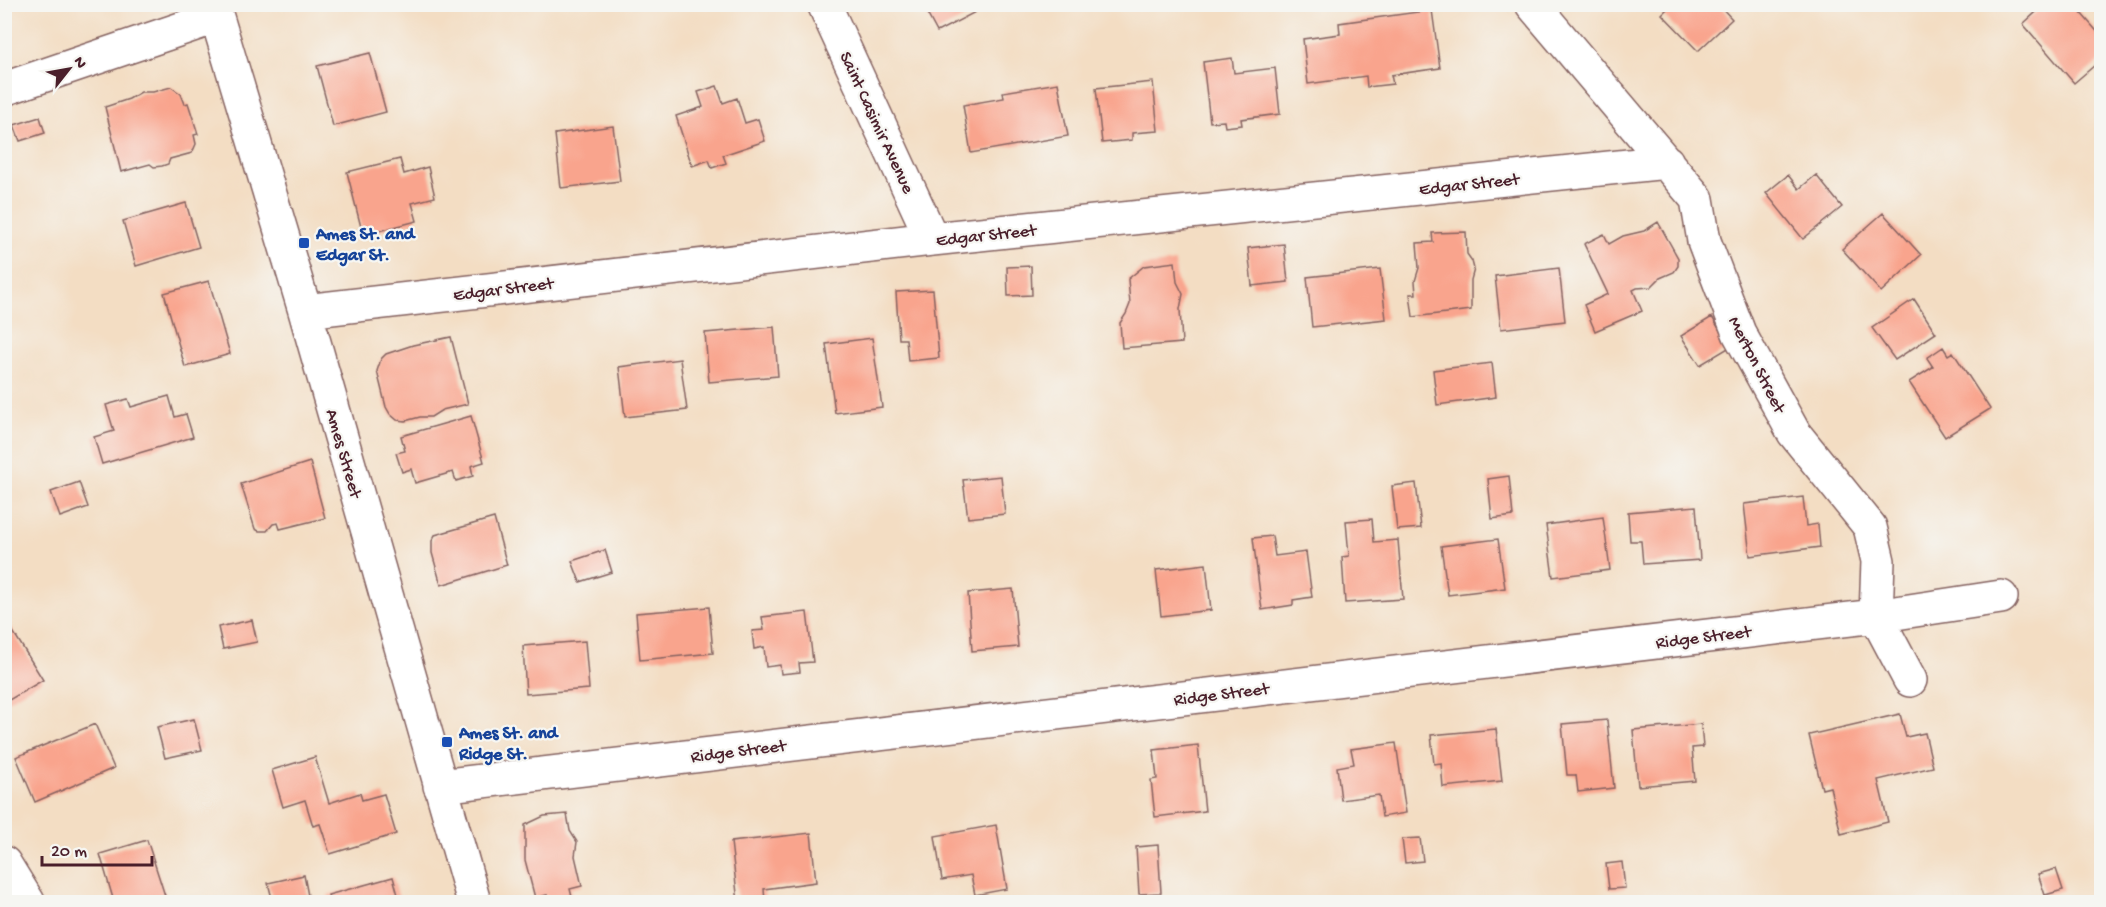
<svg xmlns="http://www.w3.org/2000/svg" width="2106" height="907" font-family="'Gochi Hand',sans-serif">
  <rect width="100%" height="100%" fill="#f6f6f2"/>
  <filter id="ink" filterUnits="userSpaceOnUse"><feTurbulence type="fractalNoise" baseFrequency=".0167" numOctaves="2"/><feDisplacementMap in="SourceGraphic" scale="12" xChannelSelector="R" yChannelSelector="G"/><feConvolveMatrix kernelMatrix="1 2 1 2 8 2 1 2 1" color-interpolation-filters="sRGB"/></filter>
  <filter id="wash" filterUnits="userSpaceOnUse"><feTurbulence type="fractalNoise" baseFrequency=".008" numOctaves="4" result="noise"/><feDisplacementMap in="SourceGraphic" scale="24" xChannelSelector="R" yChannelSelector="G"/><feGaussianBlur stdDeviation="1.35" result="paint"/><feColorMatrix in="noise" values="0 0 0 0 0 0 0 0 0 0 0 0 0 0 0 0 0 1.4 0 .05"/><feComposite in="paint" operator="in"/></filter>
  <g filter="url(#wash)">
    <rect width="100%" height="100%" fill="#f3ddc3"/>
    <g id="blocks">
      <path fill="#f9a48d" d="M922,4H981L983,8L937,32Z
        M1672,4H1718L1732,19L1698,51L1662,14Z
        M2045,4H2073L2102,37V59L2074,83L2023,24Z
        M1432,10L1440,68L1391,75L1393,84L1367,87L1366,76L1308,84L1303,39L1340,34L1339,23Z
        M370,53L386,112L333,126L317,66Z
        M1232,58L1234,73L1275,68L1280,114L1241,119L1242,125L1225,127L1224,121L1210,122L1203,62Z
        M1153,82L1158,131L1132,133V140L1102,143L1096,88Z
        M1058,83L1068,136L971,153L963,105L1004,98L1003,92Z
        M717,86L723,103L737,98L745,123L758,119L765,141L723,155L726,163L712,168L709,160L692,166L676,116L703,107L698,92Z
        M171,87L181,94L185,104L188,103L198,134L194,135L196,144L192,153L170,159L168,164L162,166L154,167L150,164L121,172L105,107L129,99L141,92H153Z
        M40,117L45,133L20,141L14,125Z
        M613,126L620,181L561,188L555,134Z
        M400,159L404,174L428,167L435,197L412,203L417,221L363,235L347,172Z
        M1788,175L1799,189L1816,175L1842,207L1803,239L1766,193Z
        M186,203L199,247L136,266L123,221Z
        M1883,213L1921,255L1881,292L1842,249Z
        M1658,222L1678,258V266L1674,272L1660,278L1651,287L1637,288L1633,290L1642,311L1595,331L1584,305L1608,294L1584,244L1604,234L1609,244L1623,236L1644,231Z
        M1466,232L1467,254L1472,261L1474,269L1471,280V310L1413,317L1410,294H1416L1415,281L1419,268L1417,243L1433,242L1432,233Z
        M1284,244L1288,282L1252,286L1248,248Z
        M1175,262L1177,282L1183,294L1180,309L1182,343L1122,348L1120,323L1126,314L1130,304L1128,279L1144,266Z
        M1031,266L1032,295L1008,296L1007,267Z
        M1559,268L1565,321L1501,329L1495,276Z
        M1380,269L1386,319L1312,327L1307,277Z
        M209,281L230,354L185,367L164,293Z
        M933,290L939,358L908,361L906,339H899L896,292Z
        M1914,299L1936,333L1895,360L1872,328Z
        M1712,317L1730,347L1700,365L1681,336Z
        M774,327L778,376L709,382L705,333Z
        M451,337L468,404L442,410L431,417H420L405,421L397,420L390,414L386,407L377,371L381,359L386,354L413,345Z
        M872,338L882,407L835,413L826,344Z
        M1943,347L1948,355L1953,352L1990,409L1945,437L1909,382L1933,367L1927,358Z
        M680,359L687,410L625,417L619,367Z
        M1492,363L1496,397L1437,405L1433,370Z
        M169,396L175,417L186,414L193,437L102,464L94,437L114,431L106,405L128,399L131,407Z
        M471,416L484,462L471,466L473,476L456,481L453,472L415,483L411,469L402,472L396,453L405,451L401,436Z
        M310,462L325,518L280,529L278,523L273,524L267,531H259L255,529L241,484Z
        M1001,476L1005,514L968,518L963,480Z
        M1509,476L1513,516L1492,519L1488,479Z
        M79,482L88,507L60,517L51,492Z
        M1416,483L1421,528L1397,530L1392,486Z
        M1803,497L1806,526L1818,524L1820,547L1750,556L1744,504Z
        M1696,506L1700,560L1643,564L1641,541H1630L1628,512Z
        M1603,517L1610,570L1553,577L1546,525Z
        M494,518L507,565L441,585L432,553V541L435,535Z
        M1372,519L1374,542L1398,540L1403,599L1345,603L1342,557L1349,556L1346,521Z
        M1272,536L1275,556L1306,552L1312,597L1293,600V605L1262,610L1253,538Z
        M1498,539L1505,588L1448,595L1441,546Z
        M605,550L612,572L580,582L572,561Z
        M1206,564L1211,610L1161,616L1156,570Z
        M1013,589L1018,647L972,651L968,593Z
        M709,607L713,653L640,660L636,613Z
        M807,612L813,662L799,663L800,672L781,674L780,665L766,667L764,647L754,649L752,631L764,630L762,617Z
        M4,617L43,680L4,703Z
        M252,620L257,642L223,649L218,627Z
        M585,641L589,689L526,694L523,646Z
        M1900,714L1906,737L1925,733L1933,767L1878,780L1888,822L1841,834L1830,787L1822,789L1809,735Z
        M194,719L202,750L165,758L157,727Z
        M1607,720L1614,788L1578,792L1576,775H1567L1562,724Z
        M95,724L114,768L35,802L16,757Z
        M1701,724L1703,747L1692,748L1695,781L1638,786L1633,730Z
        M1496,729L1502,781L1443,787L1441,763L1434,764L1431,735Z
        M1396,743L1406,813L1382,817L1379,795L1341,800L1337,767L1354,764L1351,749Z
        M1198,745L1205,811L1155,817L1151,780L1157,779L1154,750Z
        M315,757L329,803L360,793L362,800L384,794L396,834L330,854L320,824L313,826L305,800L283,807L272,770Z
        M567,814L570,831L577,842L575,856L582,886L570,889L572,897L548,902L547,895L535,898L525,860V825L544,816Z
        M996,825L1007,889L975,895L971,875L942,880L935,836Z
        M811,833L816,882L764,889L765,902H738L731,842Z
        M1420,838L1423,861L1405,863L1402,839Z
        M147,840L167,902H114L100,854Z
        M1158,845L1161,893L1139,894L1136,847Z
        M1622,862L1625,888L1609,889L1606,864Z
        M2056,869L2063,890L2045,895L2038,874Z
        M304,875L309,901L273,902L268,883Z
        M393,877L400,902H330L328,895Z"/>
    </g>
  </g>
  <g filter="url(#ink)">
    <use href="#blocks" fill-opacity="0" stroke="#856260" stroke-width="1.5"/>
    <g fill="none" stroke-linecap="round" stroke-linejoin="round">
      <g stroke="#856260" stroke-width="36">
        <path id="minor" d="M213,4L305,311L474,902
          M824,4L932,239
          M1532,4L1697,199L1704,241L1739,333L1794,433L1870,527L1878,561L1876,616L1910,680
          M4,89L216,17
          M305,311L932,239L1667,162
          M440,786L1876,616L2001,597
          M4,863L28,902"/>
      </g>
      <use href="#minor" stroke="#fff" stroke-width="33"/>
    </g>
  </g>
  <g fill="#1a4fb4" stroke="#f6f6f2" stroke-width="2">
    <rect x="298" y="237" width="12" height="12" rx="3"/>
    <rect x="441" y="736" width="12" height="12" rx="3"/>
  </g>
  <g text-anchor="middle" stroke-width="4.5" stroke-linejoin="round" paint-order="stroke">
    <g font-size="18" fill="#4a1f2b" stroke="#f6f6f2">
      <text transform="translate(878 122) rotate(65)" y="6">Saint Casimir Avenue</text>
      <text transform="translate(1469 183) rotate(-6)" y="6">Edgar Street</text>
      <text transform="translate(986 234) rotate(-6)" y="6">Edgar Street</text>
      <text transform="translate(503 288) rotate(-7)" y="6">Edgar Street</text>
      <text transform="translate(1758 364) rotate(63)" y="6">Merton Street</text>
      <text transform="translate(345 453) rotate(74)" y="6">Ames Street</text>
      <text transform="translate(1703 636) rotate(-7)" y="6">Ridge Street</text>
      <text transform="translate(1221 693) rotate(-7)" y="6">Ridge Street</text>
      <text transform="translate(738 750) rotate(-7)" y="6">Ridge Street</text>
    </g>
    <g font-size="18" font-weight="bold" fill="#164399" stroke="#f6f6f2" text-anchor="start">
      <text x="316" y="239">Ames St. and<tspan x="316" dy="21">Edgar St.</tspan></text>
      <text x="459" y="738">Ames St. and<tspan x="459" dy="21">Ridge St.</tspan></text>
    </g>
  </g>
  <rect width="2106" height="907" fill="none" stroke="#f6f6f2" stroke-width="24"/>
  <g transform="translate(69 69) rotate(59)" stroke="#f6f6f2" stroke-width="4.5" paint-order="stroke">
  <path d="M0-4.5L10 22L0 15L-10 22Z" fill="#4a1f2b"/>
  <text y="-9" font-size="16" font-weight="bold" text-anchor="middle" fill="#4a1f2b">N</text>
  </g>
  <path d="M42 856v9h110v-9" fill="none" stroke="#4a1f2b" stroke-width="3"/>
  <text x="51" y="856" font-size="18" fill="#4a1f2b" stroke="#f6f6f2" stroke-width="4.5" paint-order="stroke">20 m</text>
</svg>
